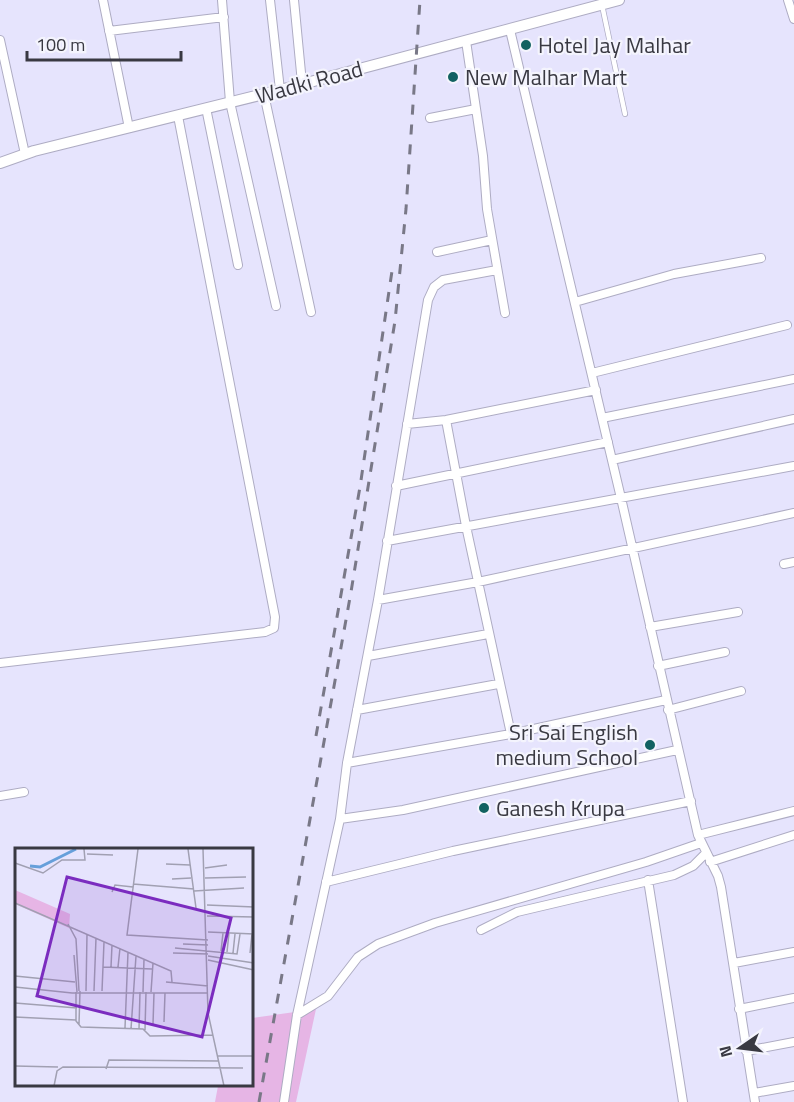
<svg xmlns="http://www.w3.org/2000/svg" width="794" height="1102" font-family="'Titillium Web',sans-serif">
  <rect width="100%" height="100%" fill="#e6e4fd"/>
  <path fill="#e6b5e5" d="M316,1009L296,1102H215L218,1086H252V1018Z"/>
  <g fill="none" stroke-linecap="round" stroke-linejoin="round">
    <g stroke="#aeacc3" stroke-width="6">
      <path id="service" d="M602,5L625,114"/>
    </g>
    <g stroke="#aeacc3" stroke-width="10">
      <path id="minor" d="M103,0L129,128
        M222,0L230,102L276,306
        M270,0L280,90
        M294,0L302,83
        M788,0L794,19
        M510,30L621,498L698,835L718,876L721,887L755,1102
        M109,31L224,17
        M0,40L25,154
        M466,41L483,156L487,209L505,313
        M264,94L311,312
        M206,108L238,265
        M430,118L476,109
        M437,252L492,240
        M575,302L674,274L761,258
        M592,373L787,325
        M602,418L794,379
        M446,420L466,526L511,734
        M407,424L446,420L596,390
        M612,460L794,419
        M396,486L608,442
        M387,541L794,466
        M784,564L794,562
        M378,600L478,582L794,513
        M650,627L738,612
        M368,656L488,634
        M0,663L265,632L274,628L275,617L178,116
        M658,666L725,652
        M357,710L498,684
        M668,710L741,691
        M347,763L511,734L666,700
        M0,796L24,792
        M340,819L403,810L677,750
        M698,835L794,811
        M710,862L794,835
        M648,880L683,1102
        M326,882L453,851L691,801
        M481,930L517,912L674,875L693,866L706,853
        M734,963L794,952
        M739,1009L794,998
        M297,1015L328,996L358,957L378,944L435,923L646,862L701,843
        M746,1051L794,1042
        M754,1093L794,1086
        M284,1102L297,1015L340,819L347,763L378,600L428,300L434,287L443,280L497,270"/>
    </g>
    <g stroke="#aeacc3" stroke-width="12">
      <path id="tertiary" d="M0,163L34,151L280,90L619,0"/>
    </g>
    <use href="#service" stroke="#fff" stroke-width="4.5"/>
    <use href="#minor" stroke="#fff" stroke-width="8"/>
    <use href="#tertiary" stroke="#fff" stroke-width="10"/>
    <path stroke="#797887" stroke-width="3" stroke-dasharray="10 10" stroke-linecap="butt" d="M316,736L360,487L392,271
      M259,1102L351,592L395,321L406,209L420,0"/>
  </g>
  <g fill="#126261" stroke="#f4f4fd" stroke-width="2">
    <circle cx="526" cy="45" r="6"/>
    <circle cx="453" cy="77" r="6"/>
    <circle cx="650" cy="745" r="6"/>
    <circle cx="484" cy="808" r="6"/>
  </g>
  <g text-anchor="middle" stroke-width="4.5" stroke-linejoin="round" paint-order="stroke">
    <g font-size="22" fill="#393942" stroke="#f4f4fd" text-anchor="start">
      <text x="538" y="53">Hotel Jay Malhar</text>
      <text x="465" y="85">New Malhar Mart</text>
      <text x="638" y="740" text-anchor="end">Sri Sai English<tspan x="638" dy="25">medium School</tspan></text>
      <text x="496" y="816">Ganesh Krupa</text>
    </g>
    <g font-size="22" fill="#393942" stroke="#f4f4fd">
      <text transform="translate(309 82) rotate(-15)" y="8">Wadki Road</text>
    </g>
  </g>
  <g transform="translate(15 848)">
    <rect width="238" height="238" fill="#e6e4fd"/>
    <path d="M0,42L55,66L54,80L0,56Z" fill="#e6b5e5"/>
    <path fill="none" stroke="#669fda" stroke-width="3" d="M15,18L25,19L61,1"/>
    <path fill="none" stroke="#a1a0b2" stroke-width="1.5" d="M123,1L112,87L193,92M173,1L181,60M188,1L193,165L209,238M72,6L98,7M0,15L28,25L47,12H70L69,1M151,16L175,17M190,20L212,17M190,30L231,29M157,31L176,30M118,36L179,41M179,43L229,40M97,44L100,37L118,39M0,55L156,123L157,134M192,57L239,59M192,68L239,69M53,76L61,91L64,143M193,84L239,86M168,96L193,97M160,100L222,106L225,86M206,103L208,85M212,104L214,85M158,105L193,106M218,105L220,86M235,105L237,86M59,107L62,144M193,108L239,115M193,112L239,122M88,119L137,121M96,119L97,97M103,119L105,100M0,128L60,134M151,134L193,138M0,139L57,145H193M71,143L72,86M79,143L81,90M87,143L89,94M61,144V173L66,179L128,181L135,188L198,187M128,144L129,111M136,144L138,115M0,155L62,160M0,169L61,172M149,174L150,145M64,176L65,143M138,176L139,145M110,180L113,104M116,181L121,108M124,181L125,144M130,182L131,144M203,208H239M0,218L43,219M91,221L94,212L204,213M39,238L42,223L48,219L228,220"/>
    <path fill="#7b2cbf" fill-opacity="0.15" stroke="#7b2cbf" stroke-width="3" d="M52,29L216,70L187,189L22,148Z"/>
    <rect width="238" height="238" fill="none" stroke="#393942" stroke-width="3"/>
  </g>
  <g transform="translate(740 1048) rotate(256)" stroke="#f4f4fd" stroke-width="4.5" paint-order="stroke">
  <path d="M0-4.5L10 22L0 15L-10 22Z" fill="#393942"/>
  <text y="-9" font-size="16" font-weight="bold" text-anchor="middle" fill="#393942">N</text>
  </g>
  <path d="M27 51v9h154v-9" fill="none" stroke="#393942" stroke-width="3"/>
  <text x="36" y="51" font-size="18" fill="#393942" stroke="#f4f4fd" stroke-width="4.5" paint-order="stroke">100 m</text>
</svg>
